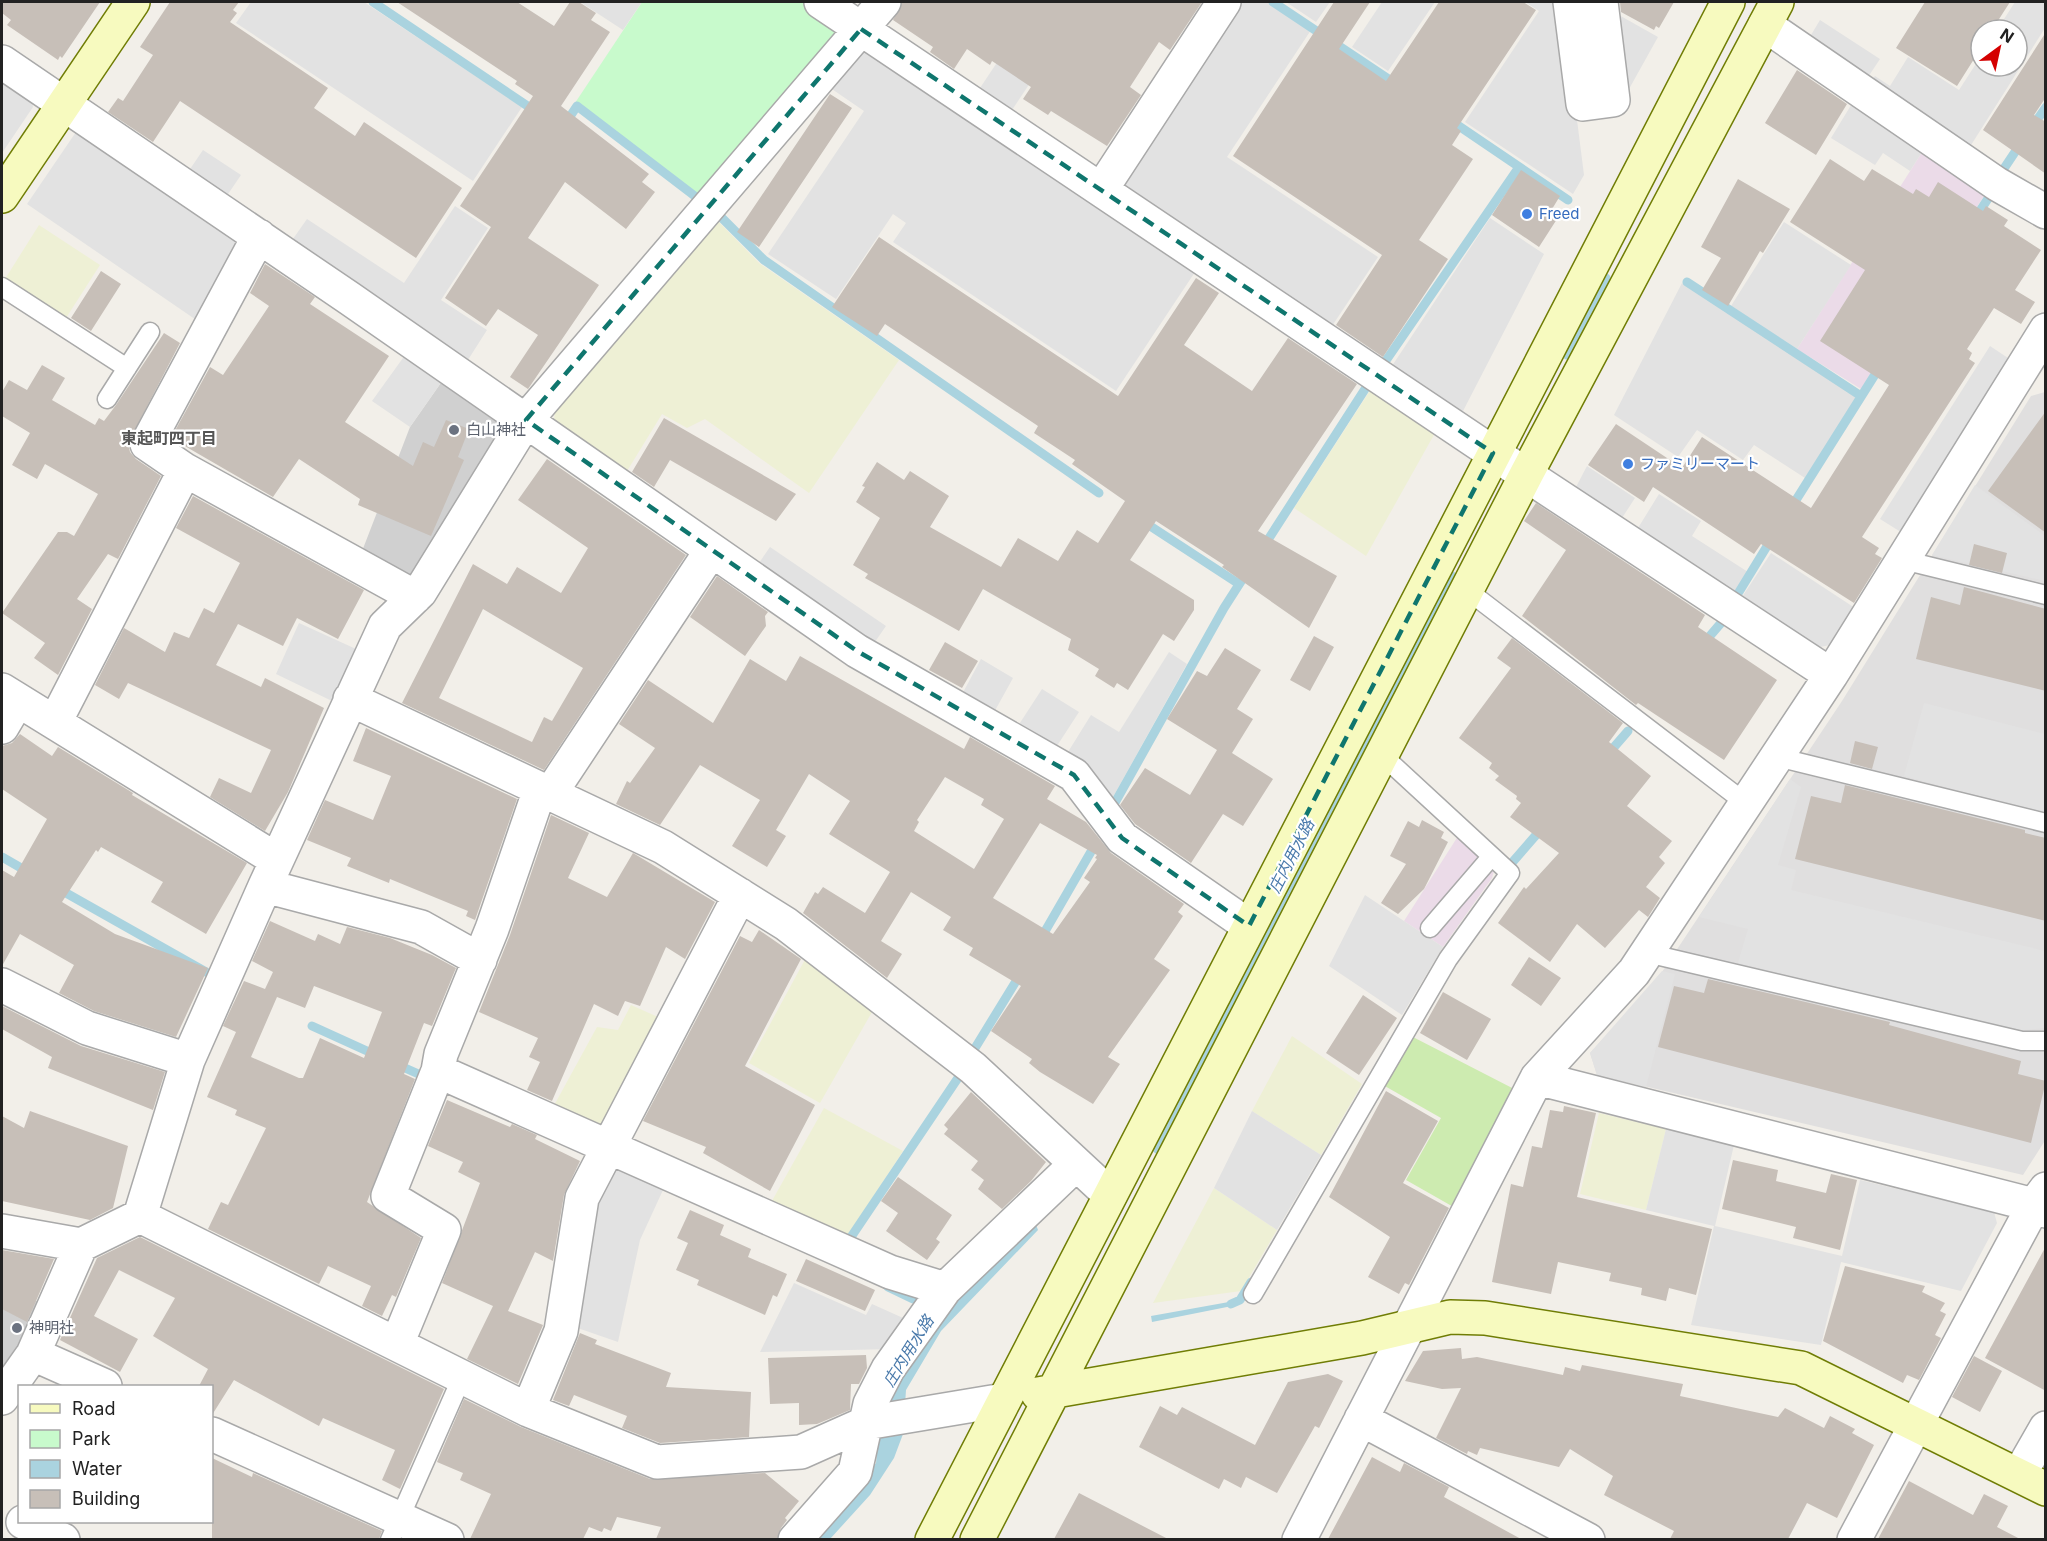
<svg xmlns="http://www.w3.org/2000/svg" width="2047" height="1541" font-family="Inter,'Noto Sans JP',sans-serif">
  <rect width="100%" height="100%" fill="#f2efe9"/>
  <path fill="#e0dfdf" d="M2045,392L2046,1139L2023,1175L1597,1075L1590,1053L1656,981L1842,701L2031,396Z"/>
  <path fill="#ebdbe8" d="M1926,146L1989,188L1861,389L1797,349Z
    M1460,833L1495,867L1492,878L1443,947L1404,921Z"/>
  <path fill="#d0d0d0" d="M445,377L500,412L503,430L415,580L359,559L410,427Z
    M2,1291L44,1303L2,1378Z"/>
  <path fill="#eef0d5" d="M716,219L759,263L899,360L809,493L705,419L687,428L662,414L624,476L554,425L555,403Z
    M39,225L100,265L66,318L5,279Z
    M1371,389L1435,433L1366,556L1294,508Z
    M808,954L876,1005L820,1103L749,1063Z
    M631,1005L667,1021L609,1128L551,1111L597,1027L618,1030Z
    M1292,1036L1362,1084L1321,1155L1252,1111Z
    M824,1108L903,1151L844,1241L768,1208Z
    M1599,1113L1666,1129L1646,1210L1580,1194Z
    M1214,1188L1277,1230L1241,1291L1153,1303Z"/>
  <path fill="#cdebb0" d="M1411,1036L1518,1091L1457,1209L1406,1180L1441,1118L1383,1085Z"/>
  <path fill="#c8facc" d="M642,2H808L841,32L699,197L575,103Z"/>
  <path fill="#e2e2e2" d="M251,2H364L522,107L473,181L236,23Z
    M580,2H642L623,30Z
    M1234,2H1268L1311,30L1227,157L1378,257L1328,332L1110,186Z
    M1286,2H1330L1316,22Z
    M1382,2H1435L1388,71L1352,47Z
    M1525,2H1562L1584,175L1573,194L1465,122L1539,11Z
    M2015,2H2045V28L1966,153L1867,88L1875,76L1890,86L1908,57L1959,90L1981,56V66H2017V30H1997Z
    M1610,10L1658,37L1624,98Z
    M1030,13L1062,35L1008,116L976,94Z
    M1820,20L1880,59L1862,86L1805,45Z
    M860,47L1197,269L1116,391L893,242L906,223L893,214L836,299L768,254L864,111L826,85Z
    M2,75L31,95L33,107L2,153Z
    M1856,97L1926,146L1910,171L1883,153L1875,165L1831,138Z
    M76,132L244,238L205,326L27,204Z
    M203,150L241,175L224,200L186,175Z
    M455,206L488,228L441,300L487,330L466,363L288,246L307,219L404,283Z
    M1490,218L1544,254L1462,413L1392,366Z
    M1784,222L1851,265L1797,349L1731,306Z
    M1682,283L1857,397L1805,478L1754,445L1743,460L1697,430L1678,457L1614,415Z
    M1990,346L2011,360L1904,534L1880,519Z
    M408,351L445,377L410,427L372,401Z
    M1587,466L1635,498L1622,518L1576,487Z
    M1975,485L2045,536V581L1932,555Z
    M1659,494L1701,521L1692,536L1748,572L1735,592L1638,528Z
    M770,547L886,626L870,649L754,570Z
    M1771,553L1858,610L1835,644L1820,647L1742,597Z
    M299,623L356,649L332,701L276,674Z
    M1169,652L1187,664L1108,806L1063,760L1091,715L1119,732Z
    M981,659L1013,678L992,716L960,698Z
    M1042,689L1079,712L1053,752L1016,729Z
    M1924,703L2045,734V814L1904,776Z
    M1790,779L1801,787L1778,865L1796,870L1791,890L2045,951V1028L2014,1031L1738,963L1748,929L1699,917Z
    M1365,895L1443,947L1402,1015L1329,966Z
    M1662,971L1675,974L1646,1087L1597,1075L1590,1053Z
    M1252,1111L1321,1155L1277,1230L1214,1188Z
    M1666,1129L1734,1145L1715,1226L1842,1256L1860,1180L1994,1212L1997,1223L1961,1291L1841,1262L1821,1345L1691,1325L1714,1226L1646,1210Z
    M606,1164L663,1190L640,1240L618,1342L569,1325Z
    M794,1283L866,1315L872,1304L912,1322L892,1349L760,1352Z"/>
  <path fill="#aad3df" d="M1034,1220L1038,1230L941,1331L906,1390L903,1434L894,1458L870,1495L830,1539L812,1540L876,1463L882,1400L935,1321Z
    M1240,1300L1237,1305L1152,1322L1151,1316Z"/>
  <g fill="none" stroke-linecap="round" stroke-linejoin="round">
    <path stroke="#aad3df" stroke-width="9" d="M373,2L535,111
      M1273,2L1396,84
      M1450,120L1568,200
      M565,124L577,106L696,197
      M2032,127L2046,107
      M2001,173L2021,143
      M721,217L764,260L1099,493
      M1974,220L1991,194
      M1687,282L1861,396
      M1567,355L1606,278
      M1387,359L1519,167
      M1791,508L1881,365
      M1144,522L1239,584
      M1264,546L1367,386
      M1739,592L1772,538
      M1703,644L1721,623
      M1608,754L1628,731
      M1112,808L1224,608L1247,572
      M2,857L28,872
      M1510,865L1543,827
      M59,889L206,972
      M1040,940L1096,843
      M312,1026L378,1056
      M972,1053L1021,973
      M396,1064L423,1076
      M1157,1149L1452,576
      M847,1243L962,1072
      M888,1287L913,1299
      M1231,1304L1240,1300L1251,1282"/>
  </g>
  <path fill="#c7bfb8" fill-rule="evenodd" d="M2,2H100L62,58L60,56L58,60L7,25L11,20L2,13Z
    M170,2H239L233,10L237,13L230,22L328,88L314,108L355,136L364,122L462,188L416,258L180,101L153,142L108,112L118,98L123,101L153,55L140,47Z
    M397,2H517L554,26L570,2H579L596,13L591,20L610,32L561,106L649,174L642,182L655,192L626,229L565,182L528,238L599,285L528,389L510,377L538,335L498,309L486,326L445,298L491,227L460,206L533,96L515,84L517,81Z
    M902,2H1202L1170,50L1159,42L1130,87L1141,95L1107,146L1051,111L1048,115L1023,99L1031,87L992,61L990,65L967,49L954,69L930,52L933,47L893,20Z
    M1334,2H1370L1339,49L1386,81L1439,2H1523L1536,10L1457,128L1461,131L1452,145L1473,159L1419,240L1448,259L1383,357L1336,325L1382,255L1233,156Z
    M1620,2H1674L1659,28L1656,26L1654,30L1621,12Z
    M1925,2H2010L1992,30H1981V48L1957,86L1896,48Z
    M2046,32V97L2034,115L2046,122V174L1983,130Z
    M1797,70L1847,104L1816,155L1765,123Z
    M830,94L852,108L759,247L737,232Z
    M1830,159L1864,181L1872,169L1913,194L1916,189L1929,197L1938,182L1983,211L1986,206L2008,220L2004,226L2041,250L2015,290L2035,302L2021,324L1994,308L1967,349L1972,353L1969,359L1975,363L1862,537L1879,548L1875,554L1882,558L1854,603L1761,544L1754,554L1653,487L1644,502L1588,465L1616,424L1682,468L1702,437L1811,508L1889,385L1820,341L1865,270L1790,222Z
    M1521,170L1560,196L1549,214L1557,219L1539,247L1492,215Z
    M1738,179L1790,209L1763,253L1760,251L1728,306L1702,290L1721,258L1701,247Z
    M879,237L1118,396L1196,278L1219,293L1184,345L1252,391L1288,338L1357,384L1258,531L1337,576L1309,628L1222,567L1224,565L1156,521L1130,560L1194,600V610L1174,641L1163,634L1128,690L1117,683L1114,688L1095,676L1099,669L1068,650L1071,639L983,589L959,631L865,578L868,574L853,565L880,518L856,502L865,487L862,486L877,462L904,480L910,471L949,496L930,527L1001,567L1018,538L1058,561L1077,530L1098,543L1125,501L1072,464L1075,460L1034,433L1038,426L885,324L877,336L832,307Z
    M265,264L315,297L310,304L389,356L345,422L413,466L423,442L434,447L446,420L469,429L458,457L464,460L431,536L358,505L360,499L299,459L273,497L171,438L210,367L223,375L269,306L250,293Z
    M101,271L121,284L91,331L71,318Z
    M164,333L180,343L128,443L130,452L136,459L161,476L118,559L108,554L77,599L92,609L58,675L34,658L45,643L2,613L58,532H67L74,536L98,494L45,464L37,479L12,465L30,433L2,416V392L9,380L27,390L42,365L65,378L52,400L95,425L99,418L104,421L116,405Z
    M2046,411V533L1988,491Z
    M664,418L796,494L776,521L670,460L654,487L632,472Z
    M547,459L686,555L544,770L402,703L473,564L507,584L517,567L561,593L588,548L518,500ZM483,609L583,668L552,721L544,717L532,742L439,698Z
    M193,496L364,590L338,639L297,618L283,646L238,624L216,665L261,687L265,678L324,708L288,792L265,831L210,797L219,778L251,793L271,750L128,683L119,699L95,685L124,628L165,652L174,632L189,638L204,608L214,613L240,563L176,528Z
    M1536,503L1705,615L1698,627L1777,680L1724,760L1638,703L1636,705L1522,616L1566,550L1524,521Z
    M1974,544L2007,553L2002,573L1969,565Z
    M717,576L768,612L765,616L766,626L745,656L690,617Z
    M1964,587L2046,609V691L1916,659L1931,597L1960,605Z
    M1314,636L1334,647L1310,691L1290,680Z
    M1512,638L1623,723L1609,742L1651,776L1627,806L1672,841L1659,857L1665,863L1646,887L1660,898L1648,917L1639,910L1605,948L1577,924L1550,962L1498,923L1524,887L1526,889L1559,853L1510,817L1521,803L1516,799L1517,796L1495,780L1499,776L1489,768L1492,763L1459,738L1511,668L1497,658Z
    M945,642L978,661L962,688L929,670Z
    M1225,648L1261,670L1237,709L1253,719L1232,753L1273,779L1243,826L1223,814L1191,863L1135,824L1120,805L1145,768L1190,795L1217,750L1167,719L1197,671L1207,676Z
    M800,656L964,749L970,737L1055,786L1047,799L1086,822L1111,853L1184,904L1178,912L1183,916L1154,959L1170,970L1108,1057L1120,1064L1093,1104L1040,1072L1029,1063L1032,1059L991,1031L1021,986L969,955L973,948L943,930L951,917L911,892L881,941L902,954L887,978L803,913L815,892L818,894L823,887L865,913L890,872L829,834L850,801L809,774L776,830L786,836L767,867L732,846L760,800L700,765L660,825L616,804L627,781L630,783L655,748L619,724L648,680L713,723L750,659L786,681ZM945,777L984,799L981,805L1004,819L974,869L914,831L919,822L917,820ZM1040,823L1097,855L1095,858L1097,859L1084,878L1090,882L1053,934L993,898Z
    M366,728L517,799L475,920L466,916L468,911L390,879L389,883L347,866L351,858L307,840L325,800L373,820L391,776L353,761Z
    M20,734L52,756L58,747L133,793L132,795L247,863L206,934L151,902L163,882L101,847L98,852L96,850L62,902L115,934L208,968L176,1037L94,1011L59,993L74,965L20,934L2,966V870L14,877L47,819L2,789V746L12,743Z
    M1855,741L1878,747L1872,769L1850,763Z
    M1845,785L2025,830V833L2046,838V921L1795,859L1811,796L1841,803Z
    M551,815L589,833L568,878L607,897L633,853L715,902L685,959L666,947L640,1006L625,1001L618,1016L594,1004L552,1101L527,1090L540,1062L529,1057L538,1038L479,1012L510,935Z
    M1422,820L1444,832L1441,838L1448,842L1424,889L1398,914L1381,903L1406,864L1390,856L1408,821L1419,827Z
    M270,921L315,941L318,934L340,944L347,927L390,938L432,955L456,968L432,1026L424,1023L404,1074L415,1079L367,1202L421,1238L396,1297L392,1295L382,1316L362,1306L371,1286L328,1266L319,1284L208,1229L221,1202L228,1205L266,1128L235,1115L237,1110L207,1097L236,1032L223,1026L244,981L265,989L273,972L252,961ZM314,986L382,1012L364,1058L320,1038L303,1078H299L251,1057L277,997L305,1008Z
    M759,930L801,959L745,1066L815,1105L770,1191L703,1153L706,1147L643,1121L740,936L752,942Z
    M1529,957L1561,978L1541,1006L1511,985Z
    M1708,979L1890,1022L1889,1025L2021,1061L2018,1074L2046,1081L2031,1143L1658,1047L1674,986L1704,993Z
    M1443,992L1491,1019L1467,1060L1420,1033Z
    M1363,995L1397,1018L1359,1075L1326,1053Z
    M2,1006L81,1046L165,1072L153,1110L48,1068L52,1057L2,1029Z
    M1386,1091L1438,1121L1403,1183L1449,1208L1409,1285L1405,1283L1399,1294L1368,1277L1390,1237L1329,1197Z
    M971,1092L1046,1162L1031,1181L1002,1209L978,1189L984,1180L971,1170L978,1161L944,1134L948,1129L944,1125Z
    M447,1100L510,1127L512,1124L537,1135L535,1139L580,1161L564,1195L553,1261L535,1252L508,1311L543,1325L518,1384L467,1359L493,1306L442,1283L480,1183L458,1172L463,1162L428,1146Z
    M1564,1106L1596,1113L1577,1197L1712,1229L1696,1295L1669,1288L1666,1301L1641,1295L1642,1288L1609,1281L1611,1273L1558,1262L1551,1294L1492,1282L1511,1184L1523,1187L1532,1146L1542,1148L1550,1110L1563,1112Z
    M30,1111L128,1146L113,1208L90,1220L2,1201V1116L24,1128Z
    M1733,1160L1778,1170L1776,1181L1826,1193L1831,1174L1857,1180L1840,1250L1793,1238L1796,1227L1722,1209Z
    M898,1177L952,1215L936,1239L940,1242L927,1260L886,1231L898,1213L881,1201Z
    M690,1210L724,1225L720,1235L751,1249L748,1257L787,1274L777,1297L773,1295L765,1315L697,1285L699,1280L676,1270L688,1243L677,1238Z
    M140,1237L444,1389L400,1489L382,1480L395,1450L323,1418L319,1426L234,1380L212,1415V1386H199L208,1369L153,1336L175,1298L119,1270L94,1316L138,1339L120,1372L60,1340L97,1258Z
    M2046,1246V1391L1985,1358Z
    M2,1250L54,1259L27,1322L2,1309Z
    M806,1259L875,1290L865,1311L796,1281Z
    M1845,1266L1925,1286L1922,1292L1945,1303L1940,1311L1946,1314L1935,1335L1941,1338L1919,1380L1907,1375L1903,1383L1823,1341Z
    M580,1333L597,1340L595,1344L671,1373L666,1387L751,1392L749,1437L660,1443L622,1428L627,1416L574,1395L569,1406L553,1400Z
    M1461,1348L1462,1359L1477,1357L1563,1375L1565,1367L1580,1371L1582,1365L1683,1384L1680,1396L1778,1417L1785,1408L1824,1428L1830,1416L1855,1429L1852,1433L1874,1445L1837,1518L1807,1503L1788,1539H1670L1674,1531L1604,1495L1613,1476L1570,1449L1559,1467L1480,1448L1477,1455L1468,1451L1467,1454L1436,1438L1461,1388L1442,1389L1405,1381L1423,1351Z
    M866,1355L867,1368L859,1384H851L850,1410L817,1424L799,1425V1403L770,1404L768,1358Z
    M1974,1356L2002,1371L1980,1412L1952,1397Z
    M1328,1374L1343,1381L1319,1428L1315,1426L1277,1493L1246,1477L1241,1488L1224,1479L1219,1489L1139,1447L1160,1406L1177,1415L1182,1407L1255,1445L1288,1382Z
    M464,1399L521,1427L650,1479L765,1473L799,1501L785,1518L787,1520L781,1528L777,1539H656L661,1527L617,1517L611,1531L604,1528L602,1532L589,1527L583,1539H470L491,1494L460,1480L463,1473L437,1462Z
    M1372,1457L1400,1472L1404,1463L1449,1487L1444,1497L1521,1539H1328Z
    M212,1458L252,1477L253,1473L382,1531L379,1539H212Z
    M1909,1481L1973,1515L1984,1494L2008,1506L1997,1527L2020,1539H1878Z
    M1079,1493L1168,1539H1054Z"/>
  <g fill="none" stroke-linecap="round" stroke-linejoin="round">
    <g stroke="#a9a9a9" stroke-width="21">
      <path id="lane" d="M2,287L127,368
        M107,399L150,332
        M1903,560L2046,595
        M1467,590L1747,804
        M1777,757L2046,823
        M1430,928L1491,857
        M1647,953L2022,1041H2046
        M1253,1294L1448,959L1510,873L1382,755
        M390,1540L462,1377"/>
    </g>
    <g stroke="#a9a9a9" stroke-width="36">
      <path id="street" d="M821,2L1493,453L1831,675
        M1570,2L1583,104L1613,100L1601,2
        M1765,25L1997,184L2046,212
        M2,62L349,298L857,651L1074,775L1122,838L1249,926
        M1101,190L1224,2
        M185,470L415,597
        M2,690L277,860
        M350,699L663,847L786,924L973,1068L1110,1195
        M55,722L185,470L147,444L259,236
        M2,727L18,700
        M550,794L711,551
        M265,886L421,927L480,960
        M2,985L87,1028L188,1060
        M438,1071L890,1272L945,1289
        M1537,1078L2034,1205L2046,1211
        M140,1216L188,1060L265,886L385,626L420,592L526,420L884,2
        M2,1231L81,1245L140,1216L528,1410L657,1462L801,1452L866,1423L1004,1400
        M397,1344L444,1230L388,1196L438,1071L441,1054L492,929L540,789
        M33,1354L105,1386
        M2,1398L33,1354L81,1245
        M528,1410L561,1331L582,1198L740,895
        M1361,1419L1588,1540
        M212,1434L447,1540
        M2019,1475L2046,1428
        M23,1522L63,1540
        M795,1540L855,1472L870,1404L888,1369L945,1289L1076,1164
        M1299,1540L1537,1078L1634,972L1831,675L2046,330
        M1854,1540L2034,1205L2046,1189"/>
    </g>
    <g stroke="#707d05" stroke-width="36">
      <path id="secondary" d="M2,196L133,2
        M1038,1394L1362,1338L1450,1317L1485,1318L1801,1368L2046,1489
        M932,1540L1728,2
        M977,1540L1527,473L1777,2"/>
    </g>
    <use href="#lane" stroke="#fff" stroke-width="18"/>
    <use href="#street" stroke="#fff" stroke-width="33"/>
    <use href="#secondary" stroke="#f7fabf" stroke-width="33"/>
  </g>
  <path fill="none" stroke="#0f766e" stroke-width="4.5" stroke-dasharray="12 8" stroke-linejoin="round" d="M861,29L1493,453L1249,926L1122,838L1074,775L857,651L526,420Z"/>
  <g fill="#3f7fe0" stroke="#fff" stroke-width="2">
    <circle cx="1527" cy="214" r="6"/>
    <circle cx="1628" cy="464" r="6"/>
  </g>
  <g fill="#6b7280" stroke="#fff" stroke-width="2">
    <circle cx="454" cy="430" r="6"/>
    <circle cx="17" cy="1328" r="6"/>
  </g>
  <g text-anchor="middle" stroke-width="4.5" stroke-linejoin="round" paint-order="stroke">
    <g font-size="15" fill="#366cbe" stroke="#fff" text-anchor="start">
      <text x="1539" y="219">Freed</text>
      <text x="1640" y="469">ファミリーマート</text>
    </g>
    <g font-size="15" fill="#5b616d" stroke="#fff" text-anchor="start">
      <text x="466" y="435">白山神社</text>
      <text x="29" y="1333">神明社</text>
    </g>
    <g font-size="16" font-weight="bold" fill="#555" stroke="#fff">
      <text x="169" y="444">東起町四丁目</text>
    </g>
    <g font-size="16" font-style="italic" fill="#4a7aab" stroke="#fff">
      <text transform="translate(1291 856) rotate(-63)" y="6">庄内用水路</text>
      <text transform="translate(908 1351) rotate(-58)" y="6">庄内用水路</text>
    </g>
  </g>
  <rect width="2047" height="1541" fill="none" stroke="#222222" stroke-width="6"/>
  <rect x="18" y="1385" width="195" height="138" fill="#ffffff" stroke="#a7a7a7" stroke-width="1.5"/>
  <rect x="30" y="1404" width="30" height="9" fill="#f7fabf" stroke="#a7a7a7" stroke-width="1.5"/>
  <text x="72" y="1415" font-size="18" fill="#222222">Road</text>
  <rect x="30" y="1430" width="30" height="18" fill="#c8facc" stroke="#a7a7a7" stroke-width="1.5"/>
  <text x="72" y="1445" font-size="18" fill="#222222">Park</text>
  <rect x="30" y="1460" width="30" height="18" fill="#aad3df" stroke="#a7a7a7" stroke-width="1.5"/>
  <text x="72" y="1475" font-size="18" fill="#222222">Water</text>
  <rect x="30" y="1490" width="30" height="18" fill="#c7bfb8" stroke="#a7a7a7" stroke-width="1.5"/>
  <text x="72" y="1505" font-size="18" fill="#222222">Building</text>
  <g transform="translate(1999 48) rotate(33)"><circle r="28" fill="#ffffff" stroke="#a7a7a7" stroke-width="1.5"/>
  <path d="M0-4.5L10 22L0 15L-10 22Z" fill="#d40000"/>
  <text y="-9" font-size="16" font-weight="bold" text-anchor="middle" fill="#222222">N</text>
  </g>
</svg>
